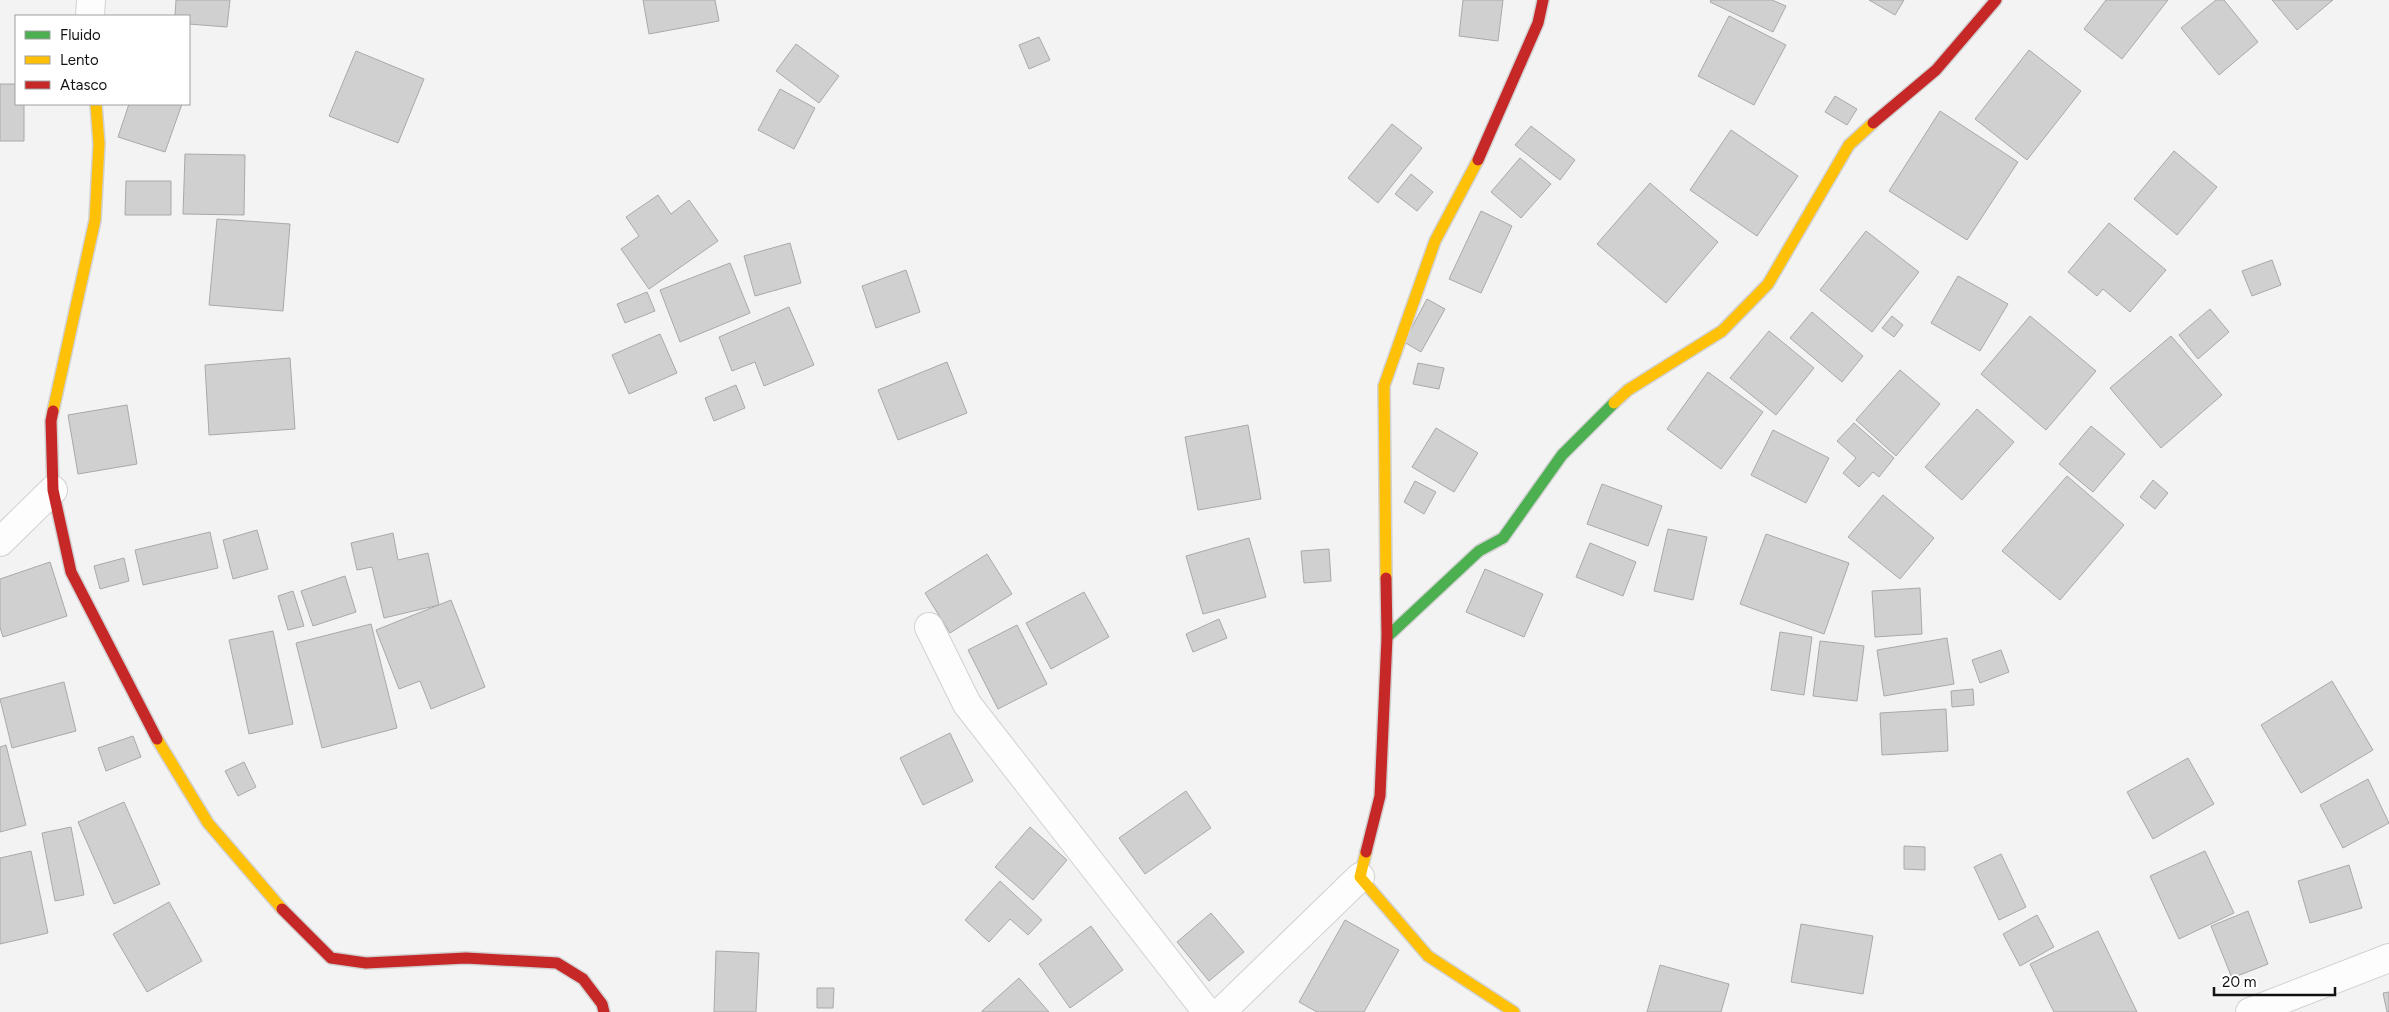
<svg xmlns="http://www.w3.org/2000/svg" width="2389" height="1012" font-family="Figtree,sans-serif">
  <rect width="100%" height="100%" fill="#f3f3f4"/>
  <path fill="#d0d0d0" stroke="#a9a9a9" d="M176,0H230L227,27L189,24V16H175Z
    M643,0H715L719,21L649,34Z
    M1463,0H1503L1498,41L1459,36Z
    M1711,0H1772L1786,6L1773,32L1710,2Z
    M1869,0H1904L1895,15Z
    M2106,0H2168L2122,59L2084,29Z
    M2216,0H2224L2258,42L2219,75L2181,28Z
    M2272,0H2333L2297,30Z
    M1729,16L1786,45L1754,105L1698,76Z
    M1039,37L1050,60L1029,69L1019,45Z
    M796,44L839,76L819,103L776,71Z
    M2029,50L2081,91L2027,160L1975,119Z
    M356,51L424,79L398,143L329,116Z
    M0,84H16V104H24V141H0Z
    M780,89L815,108L794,149L758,130Z
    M1835,96L1857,109L1847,125L1825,112Z
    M129,104H182L165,152L118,137Z
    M1940,111L2018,162L1967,240L1889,191Z
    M1392,124L1422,148L1378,203L1348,178Z
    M1531,126L1575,160L1560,180L1515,145Z
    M1731,130L1798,176L1757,236L1690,190Z
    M2174,151L2217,187L2177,235L2134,199Z
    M185,154L245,155L244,215L183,214Z
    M1520,158L1551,184L1521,218L1491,192Z
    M1411,174L1433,192L1417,211L1395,194Z
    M126,181H171V215H125Z
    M1650,183L1718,242L1666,303L1597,244Z
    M658,195L671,214L689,200L718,241L649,289L621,249L639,236L626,217Z
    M1481,211L1512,226L1481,293L1449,279Z
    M217,219L290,224L283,311L209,305Z
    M2109,223L2166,270L2130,312L2103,289L2097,296L2068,272Z
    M1866,231L1919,272L1872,332L1820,290Z
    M790,243L801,283L755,296L744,256Z
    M2272,260L2281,285L2252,296L2242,271Z
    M730,263L750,313L680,342L660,290Z
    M906,270L920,312L876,328L862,286Z
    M1958,276L2008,304L1980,351L1931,323Z
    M647,292L655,311L625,323L617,304Z
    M1427,299L1445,309L1421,352L1404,342Z
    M789,307L814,365L764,386L755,362L732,371L719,337Z
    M2210,309L2229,332L2198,359L2179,335Z
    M1812,312L1863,356L1842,382L1790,338Z
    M1892,316L1903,325L1894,337L1882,328Z
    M2030,316L2096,371L2046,430L1981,374Z
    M1769,331L1814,368L1776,415L1730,378Z
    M660,334L677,373L629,394L612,355Z
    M2171,336L2222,395L2161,448L2110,388Z
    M290,358L295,429L209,435L205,365Z
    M947,362L967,413L898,440L878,390Z
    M1418,363L1444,368L1439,389L1413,384Z
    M1900,370L1940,404L1896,456L1856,420Z
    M1708,372L1763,412L1721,469L1667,429Z
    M736,385L745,408L714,421L705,398Z
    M127,405L137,464L78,474L68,415Z
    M1977,409L2014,442L1962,500L1925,467Z
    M1854,423L1894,458L1879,477L1873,472L1859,487L1843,473L1856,458L1837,441Z
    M1248,425L1261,499L1198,510L1185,437Z
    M2091,426L2125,454L2093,492L2059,464Z
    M1436,428L1478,453L1454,492L1412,467Z
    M1773,430L1829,458L1806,503L1751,475Z
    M2067,476L2124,525L2060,600L2002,551Z
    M2153,480L2168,493L2155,509L2140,497Z
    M1415,481L1436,492L1424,514L1404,502Z
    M1602,484L1662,506L1648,546L1587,524Z
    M1883,495L1934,538L1900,579L1848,537Z
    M1668,529L1707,537L1693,600L1654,591Z
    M257,530L268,569L233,579L223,540Z
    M210,532L218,568L143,585L135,550Z
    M393,533L398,560L428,553L439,605L384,618L372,567L357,570L351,543Z
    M1766,534L1849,563L1824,634L1740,604Z
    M1249,538L1266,597L1203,614L1186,556Z
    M1590,543L1636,562L1623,596L1576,577Z
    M1329,549L1331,581L1304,583L1301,551Z
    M987,554L1012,594L950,633L925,593Z
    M124,558L129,581L100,589L94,566Z
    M50,562L67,616L3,637L0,627V579Z
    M1485,569L1543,594L1524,637L1466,612Z
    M345,576L356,612L313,626L301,591Z
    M1920,588L1922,634L1875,637L1872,591Z
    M293,591L304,626L288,630L278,596Z
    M1084,592L1109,637L1051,669L1026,623Z
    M451,600L485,687L431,709L420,681L399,689L376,630Z
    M1219,619L1227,638L1193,652L1186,634Z
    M371,624L397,728L322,748L296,643Z
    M1017,625L1047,684L998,709L968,650Z
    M273,631L293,724L249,734L229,640Z
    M1780,632L1812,637L1804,695L1771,690Z
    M1947,638L1954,684L1884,696L1877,650Z
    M1820,641L1864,646L1857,701L1813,696Z
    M2001,650L2009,672L1980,683L1972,660Z
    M2332,681L2373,750L2301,793L2261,725Z
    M64,682L76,731L12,748L0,699Z
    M1973,689L1974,705L1952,707L1951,691Z
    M1946,709L1948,751L1882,755L1880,713Z
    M950,733L973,781L923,805L900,758Z
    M133,736L141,757L106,771L98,748Z
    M6,745L26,825L0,832V747Z
    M2188,758L2214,804L2153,839L2127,792Z
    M244,762L256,787L238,796L225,771Z
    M2368,779L2389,823L2343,848L2320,805Z
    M1186,791L1211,828L1145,874L1119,838Z
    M124,802L160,884L114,904L78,822Z
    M71,827L84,895L55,901L42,833Z
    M1030,827L1067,860L1033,900L995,867Z
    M1904,846L1925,847V870L1904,869Z
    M31,851L48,933L0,944V858Z
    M2205,851L2234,913L2179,939L2150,876Z
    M2001,854L2026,907L1999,920L1974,867Z
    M2349,865L2362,908L2310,923L2298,881Z
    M1000,881L1042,920L1028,935L1010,919L989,942L965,920Z
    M169,902L202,961L147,992L113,934Z
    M2248,911L2268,964L2232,978L2211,926Z
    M1211,913L1244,952L1209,981L1177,942Z
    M2037,915L2054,947L2020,966L2003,934Z
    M1345,920L1399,950L1364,1012H1317L1299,1002Z
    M1801,924L1873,936L1863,994L1791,982Z
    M1091,926L1123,970L1070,1008L1039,964Z
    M2098,931L2137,1012H2054L2030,964Z
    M716,951L759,953L756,1012H714Z
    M1660,965L1729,984L1721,1012H1647Z
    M1019,978L1049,1012H982V1011Z
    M817,988H834L833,1008H817Z
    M2389,992V1012H2387L2383,993Z"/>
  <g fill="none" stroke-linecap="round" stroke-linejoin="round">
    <g stroke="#d1d1d2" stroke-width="30">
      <path id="street" d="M90,16L91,0
        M0,542L53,490
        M929,627L967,704L1207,1012
        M1221,1012L1360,877
        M2250,1012L2389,958"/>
    </g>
    <g stroke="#d1d1d2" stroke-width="14">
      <path id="fast" d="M1387,637L1479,551L1503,538L1562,455L1614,403"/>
    </g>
    <g stroke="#d1d1d2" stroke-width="14">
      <path id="slow" d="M1614,403L1628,390L1722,331L1768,284L1849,145L1873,123
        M53,411L95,220L99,144L96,104
        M1386,578L1384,386L1435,241L1478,160
        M157,739L208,823L282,909
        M1366,852L1360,877L1428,956L1514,1012"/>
    </g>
    <g stroke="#d1d1d2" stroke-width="14">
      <path id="jam" d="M1873,123L1936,70L1996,0
        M1478,160L1538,23L1543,0
        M53,411L51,421L53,490L71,572L157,739
        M1366,852L1380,796L1387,637L1386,578
        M282,909L331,958L366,963L466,958L557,963L583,979L602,1004L604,1012"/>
    </g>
    <use href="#street" stroke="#fdfdfd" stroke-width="28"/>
    <use href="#fast" stroke="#4caf50" stroke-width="11"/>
    <use href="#slow" stroke="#ffc107" stroke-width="11"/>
    <use href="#jam" stroke="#c62828" stroke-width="11"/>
  </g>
  <rect x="15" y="15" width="175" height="90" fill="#ffffff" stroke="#a0a0a1"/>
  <rect x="25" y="31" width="25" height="8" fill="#4caf50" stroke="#a0a0a1"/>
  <text x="60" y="40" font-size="15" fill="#121213">Fluido</text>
  <rect x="25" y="56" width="25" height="8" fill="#ffc107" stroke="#a0a0a1"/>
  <text x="60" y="65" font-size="15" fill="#121213">Lento</text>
  <rect x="25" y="81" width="25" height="8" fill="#c62828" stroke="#a0a0a1"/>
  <text x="60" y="90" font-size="15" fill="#121213">Atasco</text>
  <path d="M2214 987v8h121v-8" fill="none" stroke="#121213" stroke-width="2.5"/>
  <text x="2222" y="987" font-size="15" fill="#121213" stroke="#ffffff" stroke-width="4" paint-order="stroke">20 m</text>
</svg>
